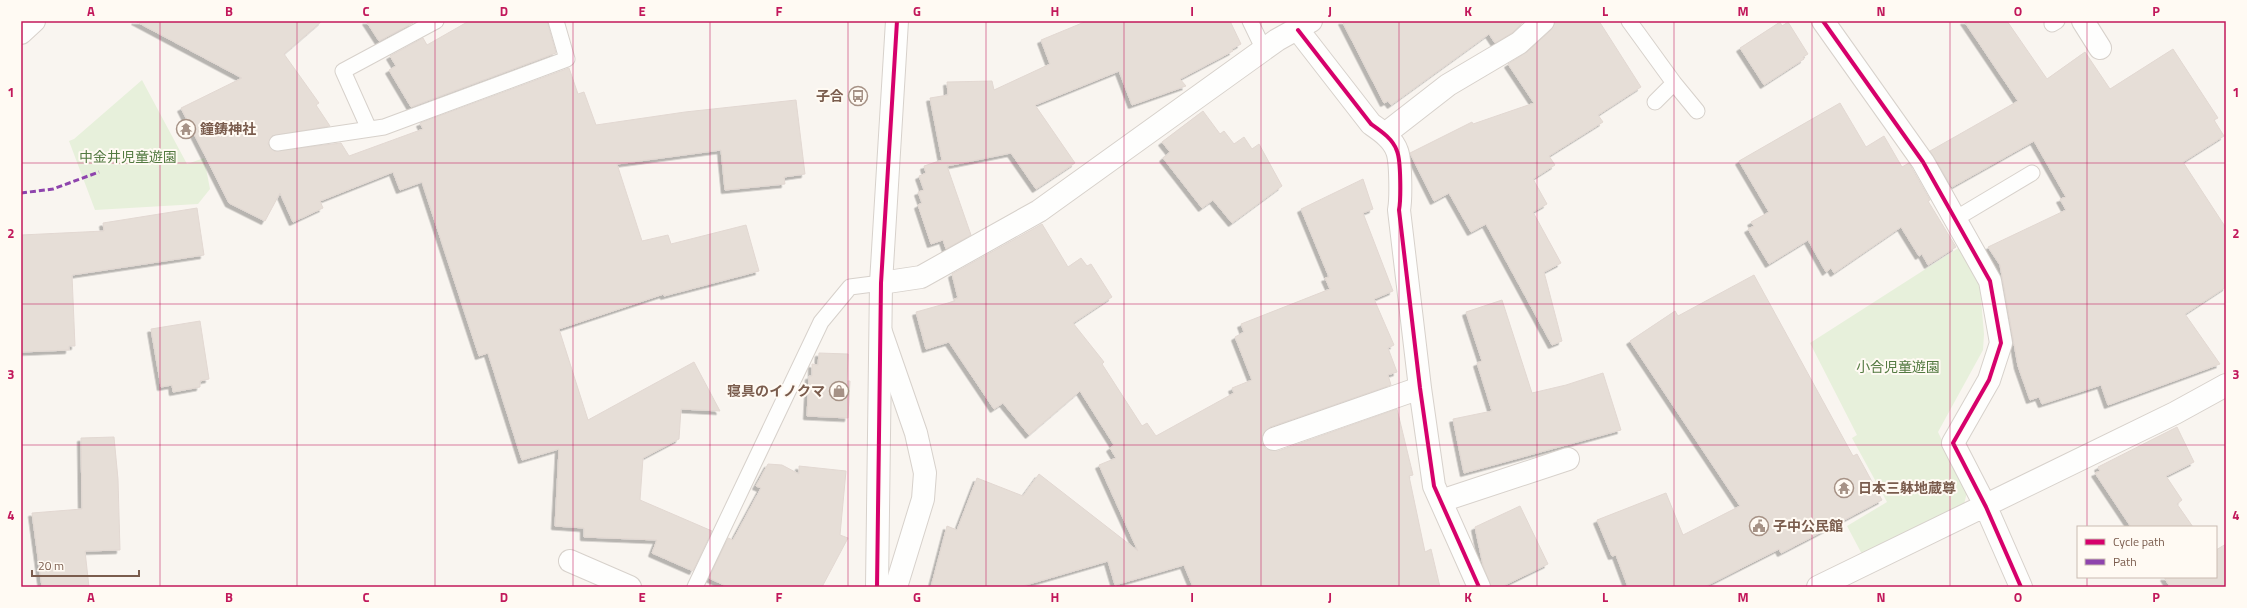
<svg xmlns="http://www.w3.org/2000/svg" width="2247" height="608" font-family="'Titillium Web','Noto Sans JP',sans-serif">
  <defs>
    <filter id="shadow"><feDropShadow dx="-3.5" dy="3.5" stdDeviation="0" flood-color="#0004"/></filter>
  </defs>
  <rect width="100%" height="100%" fill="#f9f5f0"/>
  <path fill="#e7f0db" d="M142,80L187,164L204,158L210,189L198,204L95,210L69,141L74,139Z
    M1960,247L1979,276L1984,334L1983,350L1938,432L1967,492L1963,509L1864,558L1847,526L1887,502L1852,438L1857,435L1810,343Z"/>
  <path fill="#e6ded7" stroke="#e2d8d2" filter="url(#shadow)" d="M135,21H322L284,54L319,103L316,105L330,126L272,136L268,144L274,151L341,143L349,156L423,129L420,123L569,68L578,94L584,92L596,125L685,112L796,100L805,174L784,177L785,184L725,190L721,150L617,164L642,241L668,235L671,244L746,225L759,271L664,296V294L559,329L588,420L694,362L720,411L681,409L679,439L643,458L640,500L712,531L693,571L652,553L657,540L584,537V528L555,526L559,449L522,460L488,353L479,356L422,182L400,190L393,172L320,201L323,208L293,222L280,193L265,221L229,203L181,108L242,78Z
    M366,21H411L413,23L379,41Z
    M469,21H547L556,53L411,107L389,70L396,66L390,56L423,38L427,45Z
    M1087,21H1230L1241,44L1232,49L1233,51L1180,79L1186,86L1132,105L1119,71L1035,105L1075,163L1036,189L1011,153L947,166L971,235L946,249L943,240L931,244L918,205L922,203L918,192L924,190L919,176L926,173L924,166L942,160L930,98L948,95L947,82L992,81L994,90L1050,64L1041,40Z
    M1342,21H1524L1512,33L1495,43L1489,34L1391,105L1388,101L1384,103Z
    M1555,21H1599L1641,87L1598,115L1603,122L1549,156L1555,165L1533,179L1547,204L1533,212L1561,263L1544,272L1562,341L1552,345L1486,224L1471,232L1449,193L1434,201L1410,153L1472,122L1473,124L1534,103L1508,64L1527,52L1551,30Z
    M1964,21H2007L2047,79L2085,52L2110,89L2173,49L2218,118L2214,120L2224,136L2183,162L2226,228V287L2185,314L2220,364L2108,405L2101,385L2042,404L2039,397L2030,400L2018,366L2000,265L1988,247L2066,210L2060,199L2066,197L2034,141L1952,187L1930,151L2018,101Z
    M1780,22L1782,26L1788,22L1808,54L1803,57L1804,59L1764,85L1740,48Z
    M1840,103L1866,147L1884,136L1902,167L1909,163L1930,200L1928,201L1956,247L1928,265L1922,254L1919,256L1901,227L1834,273L1831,268L1826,272L1808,240L1769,264L1748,229L1754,226L1751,222L1769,212L1739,161Z
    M1203,111L1220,134L1224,131L1234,144L1244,137L1252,149L1259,144L1282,186L1232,223L1213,200L1202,208L1163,158L1170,152L1162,142Z
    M1363,179L1373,209L1363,213L1393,291L1374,299L1394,345L1388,348L1397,372L1388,375L1391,385L1270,427L1262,436V443L1266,449L1278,451L1397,409L1413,475L1409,476L1425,552L1431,549L1440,587H1193L1184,565L1115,585L1108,561L1019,587H931L947,526L957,530L977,478L1023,496L1039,474L1138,551L1099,465L1116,458L1110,448L1114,445L1080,391L1029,435L1003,403L994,409L949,342L926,349L916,312L955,301L954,299L958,298L952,274L1042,224L1068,267L1081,258L1087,266L1091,264L1112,297L1073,323L1104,362L1102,364L1142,426L1147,423L1156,436L1234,393L1232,388L1252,380L1235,337L1244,332L1241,324L1330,289L1325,278L1329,277L1301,209Z
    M197,208L204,255L72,275L75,346H69V350L21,352V235L104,231L103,223Z
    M1754,275L1853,456L1857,454L1882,500L1810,538L1781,553L1779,549L1704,587H1628L1616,555L1612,556L1597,520L1666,493L1683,535L1740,506L1630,341L1675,311L1678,316Z
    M1502,300L1532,393L1566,385L1603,373L1621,430L1464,473L1453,419L1492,411L1477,363L1482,361L1466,312Z
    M200,321L209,379L200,381V387L173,392L172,385L161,387L151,329Z
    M819,353L848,354L847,381H850L848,418L807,416L809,376H812V364L818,365Z
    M2177,427L2194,462L2166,476L2182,500L2177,504L2193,527H2131L2095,473L2100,471L2098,467Z
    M114,437L118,479L120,550L85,551L89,587H42L32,513L82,509L81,438Z
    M768,464L782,465L799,474V466L846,471L840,535L848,538L822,587H728L709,578L728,538L733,540L761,488L756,486Z
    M1520,506L1548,564L1501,587H1491L1483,565L1475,527Z
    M2226,544V587H2170L2164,577H2216V550Z"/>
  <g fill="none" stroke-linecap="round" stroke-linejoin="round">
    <g stroke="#d7d1cb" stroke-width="17">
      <path id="service" d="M1250,21L1264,50
        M1629,21L1674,83L1697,111
        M2052,24L2057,21
        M1655,102L1674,83
        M369,129L343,71L436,21
        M277,143L384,127L567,59L556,21
        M1955,219L2032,173
        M695,587L821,322L850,287L881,283"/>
    </g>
    <g stroke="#d7d1cb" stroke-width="24">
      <path id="minor" d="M1823,21L1923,162L1990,281L2001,343L1989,380L1953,443L1986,507L2021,587
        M2083,21L2100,48
        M1298,30L1371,124C1381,131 1393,139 1397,151C1401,161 1401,200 1399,210L1420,388L1434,486L1479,587
        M21,33L34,21
        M1385,134L1448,85L1519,43L1543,21
        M881,283L921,277L1039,211L1277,40L1311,21
        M881,332L916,433L925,473L923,499L896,587
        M1274,439L1420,388
        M1441,501L1568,459
        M570,561L630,587
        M1818,587L2175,413L2226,385"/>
    </g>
    <g stroke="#d7d1cb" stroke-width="24">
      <path id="tertiary" d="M877,587L881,283L897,21"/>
    </g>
    <use href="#service" stroke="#fefefd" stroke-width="15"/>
    <use href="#minor" stroke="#fefefd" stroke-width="22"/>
    <use href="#tertiary" stroke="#fefefd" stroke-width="22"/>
    <path stroke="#8e44ad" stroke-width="3" stroke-dasharray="6 3" stroke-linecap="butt" d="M21,193L53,189L99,172"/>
    <g stroke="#fffaf3" stroke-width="6">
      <path id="cycleway" d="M1823,21L1923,162L1990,281L2001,343L1989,380L1953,443L1986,507L2021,587
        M1298,30L1371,124C1381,131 1393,139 1397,151C1401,161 1401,200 1399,210L1420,388L1434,486L1479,587
        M877,587L881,283L897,21"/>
    </g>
    <use href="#cycleway" stroke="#d6006c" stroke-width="4"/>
  </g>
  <path fill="none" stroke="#c2185b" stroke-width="1" stroke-opacity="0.55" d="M160,21V587M297,21V587M435,21V587M573,21V587M710,21V587M848,21V587M986,21V587M1124,21V587M1261,21V587M1399,21V587M1537,21V587M1674,21V587M1812,21V587M1950,21V587M2087,21V527M21,163H2226M21,304H2226M21,445H2226M2087,577V587"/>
  <defs>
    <g id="bus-ring" transform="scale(1)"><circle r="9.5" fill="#fffaf3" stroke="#a69286" stroke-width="1.5"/><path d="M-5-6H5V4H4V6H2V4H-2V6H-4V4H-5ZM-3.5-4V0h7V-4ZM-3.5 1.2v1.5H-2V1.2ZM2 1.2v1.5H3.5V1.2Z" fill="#a69286"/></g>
    <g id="temple-ring" transform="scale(1)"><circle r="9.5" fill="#fffaf3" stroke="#a69286" stroke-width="1.5"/><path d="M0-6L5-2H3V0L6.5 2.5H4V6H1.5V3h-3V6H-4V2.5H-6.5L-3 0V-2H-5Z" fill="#a69286"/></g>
    <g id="shop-ring" transform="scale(1)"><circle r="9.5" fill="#fffaf3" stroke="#a69286" stroke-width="1.5"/><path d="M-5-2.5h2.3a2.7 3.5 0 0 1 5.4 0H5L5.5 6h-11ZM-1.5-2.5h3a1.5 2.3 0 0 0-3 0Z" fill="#a69286"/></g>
    <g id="civic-ring" transform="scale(1)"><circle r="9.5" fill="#fffaf3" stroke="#a69286" stroke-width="1.5"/><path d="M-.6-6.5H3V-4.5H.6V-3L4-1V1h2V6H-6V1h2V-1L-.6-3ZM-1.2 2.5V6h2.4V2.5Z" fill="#a69286"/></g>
  </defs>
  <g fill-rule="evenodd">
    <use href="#bus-ring" x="858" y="96"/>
    <use href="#temple-ring" x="186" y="129"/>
    <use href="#shop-ring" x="839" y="391"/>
    <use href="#temple-ring" x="1844" y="488"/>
    <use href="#civic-ring" x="1759" y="526"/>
  </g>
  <g text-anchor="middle" stroke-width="4" stroke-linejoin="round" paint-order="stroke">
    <g font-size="14" font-weight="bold" fill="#7a5c4d" stroke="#fffaf3" text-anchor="start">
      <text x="844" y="101" text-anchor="end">子合</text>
      <text x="200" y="134">鐘鋳神社</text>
      <text x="825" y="396" text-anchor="end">寝具のイノクマ</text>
      <text x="1858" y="493">日本三躰地蔵尊</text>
      <text x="1773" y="531">子中公民館</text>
    </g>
    <g font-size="14" fill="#537a41" stroke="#fffaf3">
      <text x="128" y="162">中金井児童遊園</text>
      <text x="1898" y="372">小合児童遊園</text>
    </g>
  </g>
  <rect width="2247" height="608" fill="none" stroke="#fffaf3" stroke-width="44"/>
  <rect x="2077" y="526" width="140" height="52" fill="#fffaf3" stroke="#cabbb1"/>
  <rect x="2085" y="539" width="20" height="6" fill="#d6006c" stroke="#cabbb1"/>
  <text x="2113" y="546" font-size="12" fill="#7a5c4d">Cycle path</text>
  <rect x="2085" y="559" width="20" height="6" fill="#8e44ad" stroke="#cabbb1"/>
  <text x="2113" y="566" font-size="12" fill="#7a5c4d">Path</text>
  <path d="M32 570v6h107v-6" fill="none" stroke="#7a5c4d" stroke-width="2"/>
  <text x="38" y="570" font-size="12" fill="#7a5c4d" stroke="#fffaf3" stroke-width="3" paint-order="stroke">20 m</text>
  <rect x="22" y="22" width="2203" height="564" fill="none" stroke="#c2185b" stroke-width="1.5"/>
  <g font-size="13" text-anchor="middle" font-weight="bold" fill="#c2185b">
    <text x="91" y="16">A</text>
    <text x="229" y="16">B</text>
    <text x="366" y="16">C</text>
    <text x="504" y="16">D</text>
    <text x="642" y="16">E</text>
    <text x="779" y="16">F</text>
    <text x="917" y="16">G</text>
    <text x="1055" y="16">H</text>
    <text x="1192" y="16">I</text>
    <text x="1330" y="16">J</text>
    <text x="1468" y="16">K</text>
    <text x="1605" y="16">L</text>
    <text x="1743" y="16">M</text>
    <text x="1881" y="16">N</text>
    <text x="2018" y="16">O</text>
    <text x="2156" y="16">P</text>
    <text x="11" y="97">1</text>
    <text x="2236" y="97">1</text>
    <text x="11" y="238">2</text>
    <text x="2236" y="238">2</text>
    <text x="11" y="379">3</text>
    <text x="2236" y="379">3</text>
    <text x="11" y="520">4</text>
    <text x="2236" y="520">4</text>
    <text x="91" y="602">A</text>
    <text x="229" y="602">B</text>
    <text x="366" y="602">C</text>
    <text x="504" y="602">D</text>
    <text x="642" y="602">E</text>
    <text x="779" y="602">F</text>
    <text x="917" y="602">G</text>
    <text x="1055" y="602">H</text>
    <text x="1192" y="602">I</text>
    <text x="1330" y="602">J</text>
    <text x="1468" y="602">K</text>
    <text x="1605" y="602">L</text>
    <text x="1743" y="602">M</text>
    <text x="1881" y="602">N</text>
    <text x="2018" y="602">O</text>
    <text x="2156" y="602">P</text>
  </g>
</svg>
